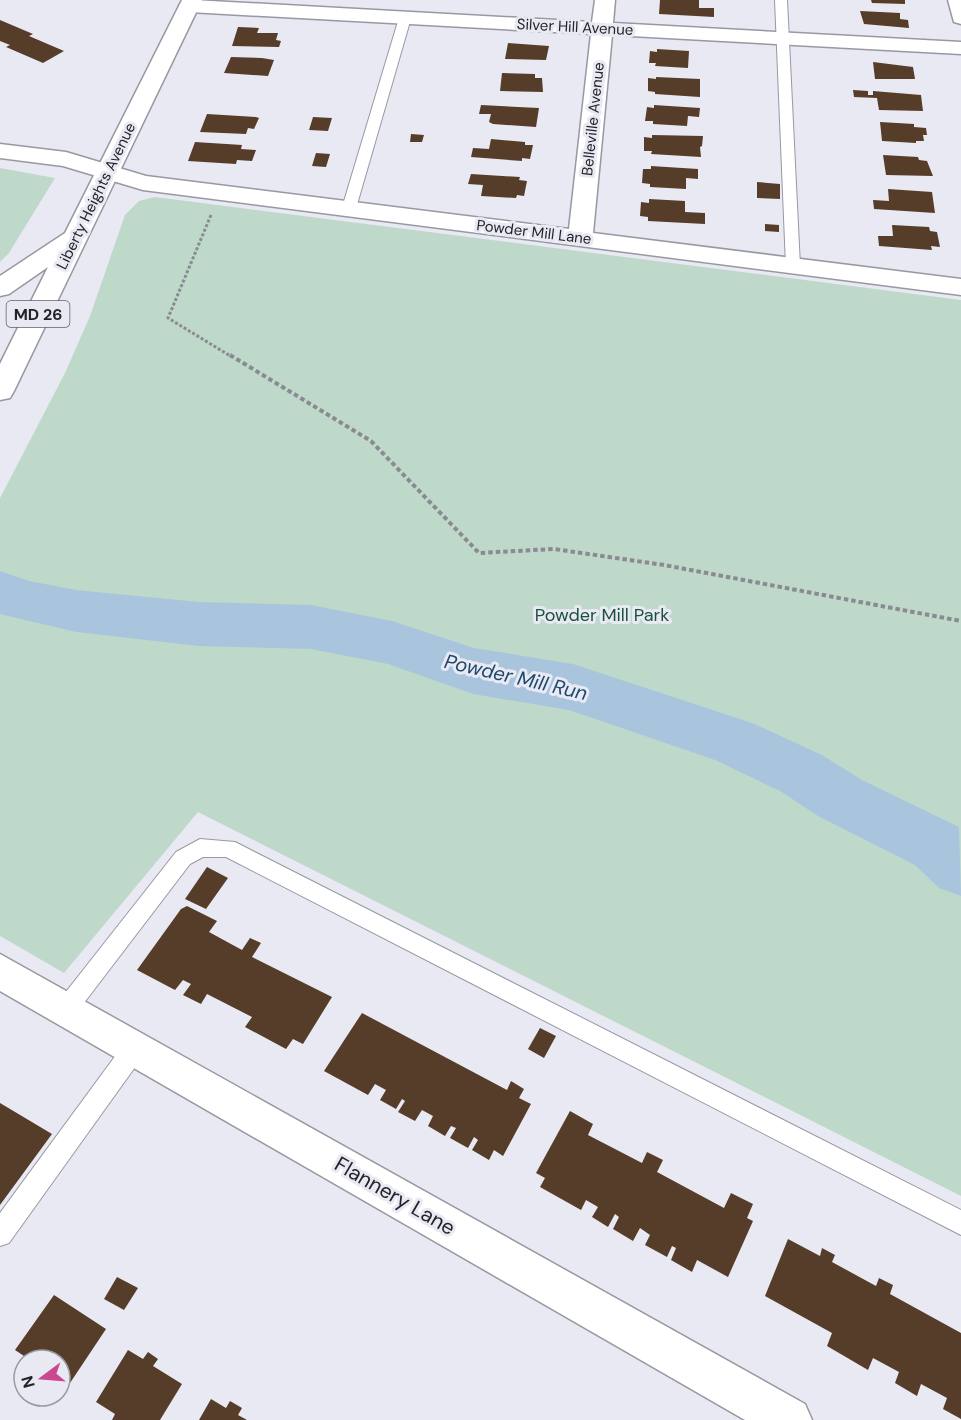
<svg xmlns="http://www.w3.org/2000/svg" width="961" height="1420" font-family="'DM Sans',sans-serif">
  <rect width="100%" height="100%" fill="#e9e9f4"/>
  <path fill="#bed9ca" d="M0,168L55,178L9,253L0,262Z
    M155,197L961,300V1196L198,812L64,973L0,936V498L65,373L90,316L125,215L139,201Z"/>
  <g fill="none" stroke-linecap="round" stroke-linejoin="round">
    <path fill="#a9c5dd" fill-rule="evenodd" d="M0,571L29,581L76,590L199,602L311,605L392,621L474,648L573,664L752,723L822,755L862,780L959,827L961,896L939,888L915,865L818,816L780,791L715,760L569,710L473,694L388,664L311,649L199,646L76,632L0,614Z"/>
  </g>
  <path fill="#563d2a" d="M660,0H699V8H714V17L659,14Z
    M871,0H905V4L872,3Z
    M860,11L900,13V19L908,20L909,28L864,24Z
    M0,20L33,34L29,36L64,51L43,63L6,47L10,45L0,41Z
    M238,27L259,28L257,33H278L276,40L281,41L279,47L232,46Z
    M508,43L549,46L546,60L505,59Z
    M657,49L689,51L688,68L655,66L656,63H649L650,51L657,52Z
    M231,57L262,58L274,60L268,76L224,73Z
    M873,62L913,67L915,79H875Z
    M502,73L535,74V78H542L543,92L500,91Z
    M656,77L700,79V97L655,94V92L648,91V78L656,79Z
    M853,90L868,91V95H873V91L921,95L923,111L879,110L877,98L854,97Z
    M481,105L539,108L536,127L493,124L489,122L491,114H479Z
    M654,105L700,108L699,117L688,116L687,126L653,124V121H645L647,107L654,108Z
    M207,114L256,117L259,118L254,129L248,128L246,134L200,132Z
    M313,117L332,118L328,131L309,130Z
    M880,122L914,124V127L926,128L927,135H923L924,141H916V143L882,141Z
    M411,134L424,135L422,142H410Z
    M652,135L703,136L702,146L700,147L701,157L651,154L652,151H644V137L652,138Z
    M491,139L525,142V145H533L530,159L522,158V161L471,157L473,148L489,149Z
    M195,142L242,145L241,149L256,150L252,161L237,160L236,164L188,161Z
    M316,153L330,154L326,167L312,166Z
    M883,155L918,157L919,160L927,161L933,176L886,175Z
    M651,166L698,169V179L686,178V189L650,187V184L642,183L643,169H651Z
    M471,174L520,177L519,180L527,181L524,196L517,195L516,198L481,196L483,185L468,184Z
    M757,182L780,184V199L757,198Z
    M888,189L932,192L935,213L874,209L873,200L889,201Z
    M649,199L685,201V212L705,213V224L648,221V217L640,216L641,202L649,203Z
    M765,224L779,225V232L765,231Z
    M892,225L929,227L930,231L937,232L940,247L931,246L932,250L879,246L878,236H893Z
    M207,867L228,878L206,909L185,899Z
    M187,906L217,921L209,932L242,950L250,938L261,943L252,957L332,997L303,1044L293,1039L286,1049L245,1027L252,1017L207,994L201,1004L183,995L191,984L183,980L175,990L137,970L181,909Z
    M362,1013L507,1090L511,1081L524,1089L519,1098L531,1104L503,1156L494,1150L489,1160L472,1150L478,1140L474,1137L468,1148L450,1138L456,1128L451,1126L445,1136L428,1126L433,1116L422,1110L415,1121L398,1112L405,1101L402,1099L396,1109L380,1100L386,1090L375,1084L368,1095L324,1071Z
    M540,1028L556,1036L544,1058L528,1049Z
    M0,1103L52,1134L0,1205Z
    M570,1111L593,1124L588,1135L642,1163L647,1152L663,1160L657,1172L724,1208L731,1193L753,1204L747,1218L753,1221L728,1277L697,1260L692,1272L671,1260L676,1248L672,1246L667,1257L645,1245L650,1235L640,1228L633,1241L613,1229L619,1217L615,1214L608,1227L592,1217L598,1207L586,1200L581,1210L540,1187L545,1178L536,1173Z
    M788,1239L820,1256L822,1248L835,1255L832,1262L876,1286L879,1278L893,1285L890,1294L961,1333V1419L943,1409L947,1398L921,1384L917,1396L895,1383L899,1372L873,1358L868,1370L827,1346L832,1333L765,1296Z
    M117,1277L138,1288L124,1310L104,1299Z
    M54,1295L106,1329L68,1386L60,1381V1360H30L15,1350Z
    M128,1350L143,1359L148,1352L158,1359L153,1366L182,1384L160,1420H112L115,1414L96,1402Z
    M211,1399L226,1408L230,1401L242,1408L238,1415L247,1420H199Z"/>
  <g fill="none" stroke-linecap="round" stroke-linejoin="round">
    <g stroke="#9898a2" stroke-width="2">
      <path id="service" d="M775,0H787L800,266L793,271L786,266Z
        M405,14L411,18L356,208L354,211H344L342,208L399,18Z
        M200,839L235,842L961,1210V1235L226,857H203L190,864L74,1016L66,1020L58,1016L55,1009L58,1002L176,852Z
        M135,1037L143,1040L146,1048L143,1056L9,1243L0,1246V1213L127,1040Z"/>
    </g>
    <g stroke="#9898a2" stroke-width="3">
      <path id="minor" d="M193,0L592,22L595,0H615L613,23L961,42V54L612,35L593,233L961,279V295L143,190L63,166L0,158V144L66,152L146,176L569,229L591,34L189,12L182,10L179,6L182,2Z
        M948,0H961V24L954,22Z"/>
    </g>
    <g stroke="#9898a2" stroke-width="3">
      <path id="tertiary" d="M0,954L805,1404L812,1420H745L0,991Z"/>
    </g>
    <g stroke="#9898a2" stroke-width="3">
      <path id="primary" d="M182,0H202L14,391L10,398L0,400V364L48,267L9,294L0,296V276L65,233Z"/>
    </g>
    <path stroke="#8a8a92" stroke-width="3" stroke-dasharray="3 2" stroke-linecap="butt" d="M211,215L168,318L232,357"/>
    <path stroke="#8a8a92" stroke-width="4" stroke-dasharray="4.5 3" stroke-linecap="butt" d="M230,355L371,441L479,553L554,549L664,565L961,621"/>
    <use href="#service" fill="#fff" fill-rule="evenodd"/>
    <use href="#minor" fill="#fff" fill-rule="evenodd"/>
    <use href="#tertiary" fill="#fff" fill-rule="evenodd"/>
    <use href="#primary" fill="#fff" fill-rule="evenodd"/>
  </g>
  <g text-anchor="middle" stroke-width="6" stroke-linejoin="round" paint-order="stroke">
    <g font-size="15" fill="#242428" stroke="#e9e9f4">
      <text transform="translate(575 27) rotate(3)" y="5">Silver Hill Avenue</text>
      <text transform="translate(593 119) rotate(-84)" y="5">Belleville Avenue</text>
      <text transform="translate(96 196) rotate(-64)" y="5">Liberty Heights Avenue</text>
      <text transform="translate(534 232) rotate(7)" y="5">Powder Mill Lane</text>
    </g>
    <rect fill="#e9e9f4" stroke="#5f5f65" stroke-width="1.5" x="6.5" y="301" width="63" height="26" rx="4.5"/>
    <g font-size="16" font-weight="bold" fill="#242428">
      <text x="38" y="320">MD 26</text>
    </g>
    <g font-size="18" fill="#175339" stroke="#e9e9f4">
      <text x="602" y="621">Powder Mill Park</text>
    </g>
    <g font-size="20" font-style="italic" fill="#1c496b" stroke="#e9e9f4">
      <text transform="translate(516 677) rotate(13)" y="7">Powder Mill Run</text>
    </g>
    <g font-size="21" fill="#242428" stroke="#e9e9f4">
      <text transform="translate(395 1196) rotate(30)" y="7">Flannery Lane</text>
    </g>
  </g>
  <g transform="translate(42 1378) rotate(254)"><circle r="28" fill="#e9e9f4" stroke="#9a9aa2" stroke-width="1.5"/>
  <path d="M0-4.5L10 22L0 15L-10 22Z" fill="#ca488f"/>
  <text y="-9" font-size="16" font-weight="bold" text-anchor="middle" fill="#242428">N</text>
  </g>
</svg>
